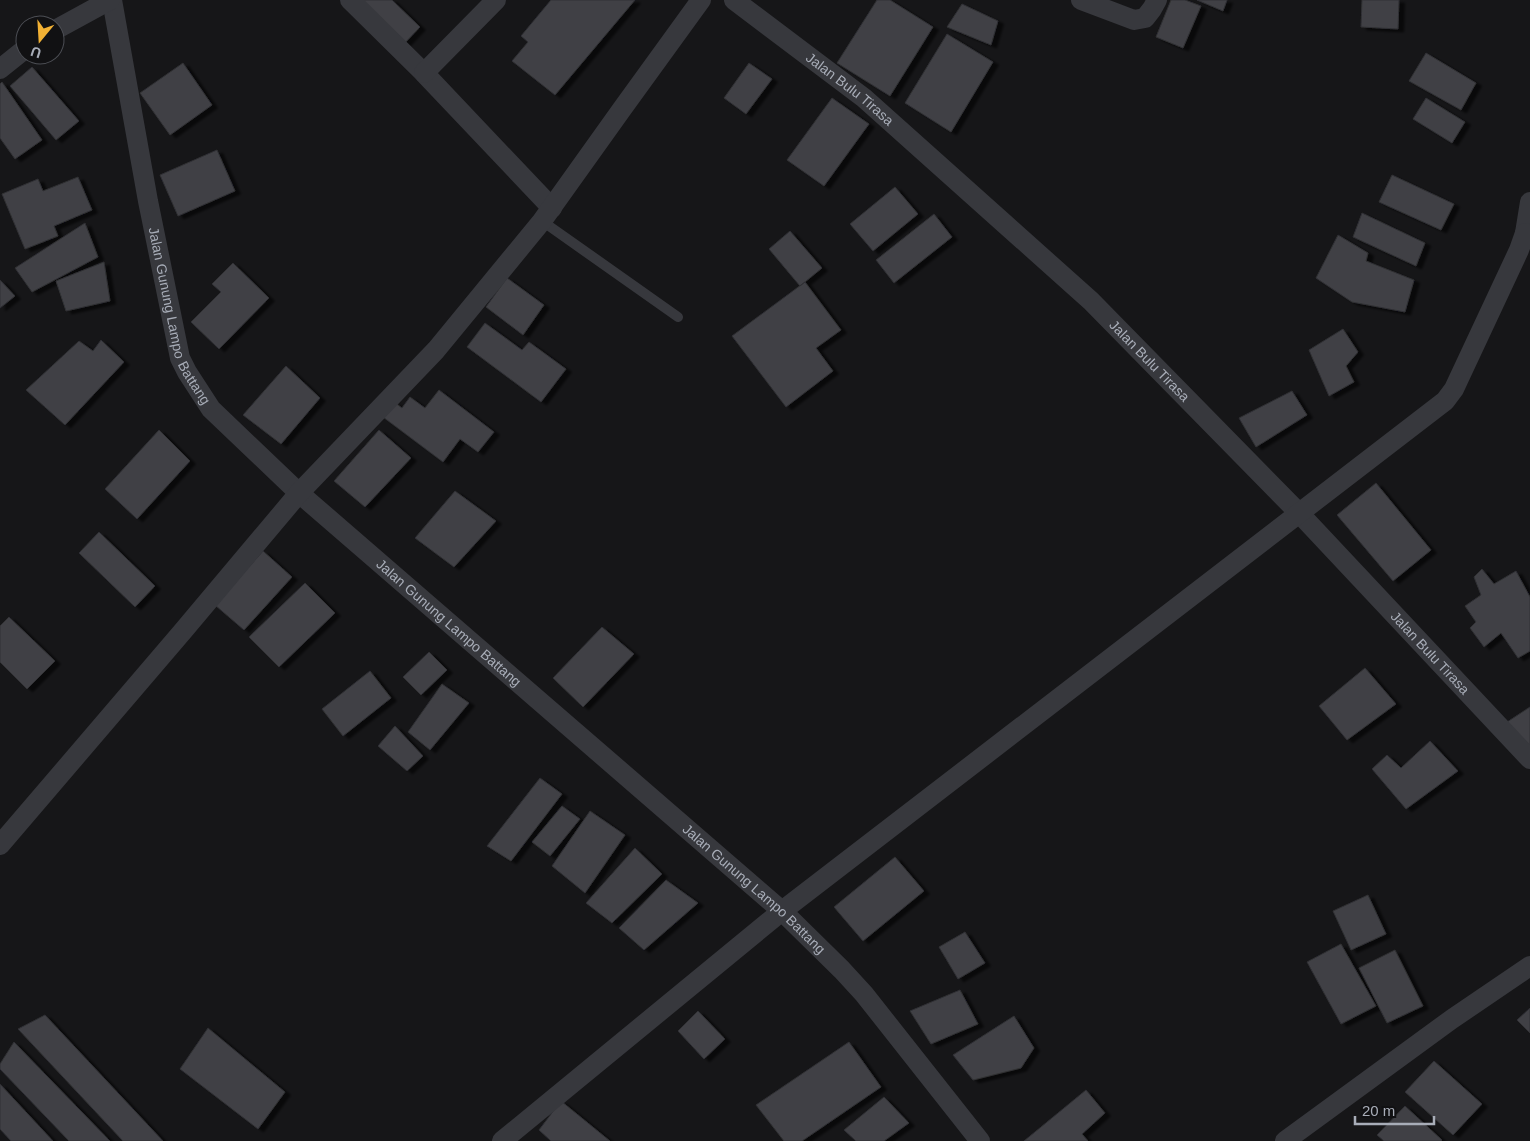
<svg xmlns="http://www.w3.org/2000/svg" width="1530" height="1141" font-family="Arial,sans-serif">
  <defs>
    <filter id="shadow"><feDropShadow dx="5.5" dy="3" stdDeviation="1" flood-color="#0009"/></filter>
  </defs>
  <rect width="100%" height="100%" fill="#161618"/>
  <path fill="#404145" stroke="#303034" filter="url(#shadow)" d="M351,0H392L420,27L401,47Z
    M551,0H635L555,95L512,61L528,42L521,36Z
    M877,0H890L933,27L890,96L837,63Z
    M1171,0H1185L1201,6L1183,48L1156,37Z
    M1197,0H1227L1223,11Z
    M1362,0H1399L1398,29L1361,27Z
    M962,4L998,21L991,45L947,27Z
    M947,34L993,62L951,132L905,103Z
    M1426,53L1476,83L1461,110L1409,81Z
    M183,63L212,105L170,135L140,93Z
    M749,63L772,79L746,114L724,98Z
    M32,67L79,121L56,140L10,86Z
    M2,82L42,140L15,159L0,138V84Z
    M832,98L869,124L824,186L787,160Z
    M1426,98L1465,122L1452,143L1413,119Z
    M217,150L235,191L178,216L160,175Z
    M1392,175L1454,204L1441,230L1379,202Z
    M78,177L92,210L54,226L58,236L25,249L2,194L38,179L43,191Z
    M895,187L918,214L873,251L850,224Z
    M1362,213L1425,243L1416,266L1353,237Z
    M934,214L952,237L894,283L876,260Z
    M85,223L98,257L32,292L15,268Z
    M790,231L822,268L800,286L769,249Z
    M1338,235L1368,253L1366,261L1414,280L1405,312L1352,302L1316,278Z
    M104,262L110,301L66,311L56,281Z
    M233,263L269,298L219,349L191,322L221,292L212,284Z
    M507,278L544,305L523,335L486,307Z
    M0,280L15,296L0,308Z
    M805,282L841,330L816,348L833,371L786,407L732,336Z
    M485,323L522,350L529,342L566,369L541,402L467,347Z
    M1343,329L1358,352L1346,366L1354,382L1329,396L1309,350Z
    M101,340L124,362L65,425L26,390L79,341L93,351Z
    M286,366L320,398L281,444L243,415Z
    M439,390L494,432L478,452L460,439L443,462L383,417L394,402L402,408L410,397L425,408Z
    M1292,391L1307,415L1256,447L1239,418Z
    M159,430L190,461L137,519L105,489Z
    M379,430L411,458L365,507L334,481Z
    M1376,483L1431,550L1393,581L1337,515Z
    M455,491L496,521L454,567L415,538Z
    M99,532L155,586L135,607L79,553Z
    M263,551L292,577L244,630L215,605Z
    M1482,569L1494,584L1516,571L1530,597V651L1518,658L1501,633L1484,647L1470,628L1476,622L1465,606L1481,595L1474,577Z
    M305,583L335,613L279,667L249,637Z
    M9,617L55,661L27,689L0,662V626Z
    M602,627L634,654L583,707L553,678Z
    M429,652L447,670L421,695L403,677Z
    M1365,668L1396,704L1347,740L1319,706Z
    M370,671L391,698L343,736L322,709Z
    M442,684L469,703L430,750L408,732Z
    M1530,707V745L1501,726Z
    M395,726L423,756L407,771L378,746Z
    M1430,741L1458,771L1406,809L1372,769L1387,755L1401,768Z
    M540,778L562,794L511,861L487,846Z
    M562,806L580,819L550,856L532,842Z
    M590,811L625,835L585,893L552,866Z
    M635,848L662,874L612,923L586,903Z
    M895,857L924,891L863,941L834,907Z
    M666,880L698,903L644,950L619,928Z
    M1368,895L1386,934L1351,950L1333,911Z
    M965,932L985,963L958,979L939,947Z
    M1341,944L1376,1006L1341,1024L1307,962Z
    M1395,950L1423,1006L1387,1023L1359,968Z
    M960,990L978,1024L931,1044L910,1011Z
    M1530,1008V1033L1517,1020Z
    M698,1011L725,1039L704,1059L678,1031Z
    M45,1015L163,1141H123L18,1029Z
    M1014,1016L1034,1048L1021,1068L973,1080L953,1055Z
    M208,1028L285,1092L258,1129L180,1069Z
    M14,1042L110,1141H69L0,1069V1064Z
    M849,1042L881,1087L802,1141H784L756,1105Z
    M1434,1061L1482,1104L1453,1135L1405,1092Z
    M0,1084L53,1141H11L0,1129Z
    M1086,1090L1105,1113L1082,1134L1088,1141H1024Z
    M884,1097L909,1123L884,1141H856L844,1130Z
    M561,1101L610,1141H551L539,1130Z
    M1405,1106L1442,1140L1441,1141H1384L1377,1135Z"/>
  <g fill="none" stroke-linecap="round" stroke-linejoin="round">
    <path stroke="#37383d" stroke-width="10" d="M542,221L678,317"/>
    <g stroke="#37383d" stroke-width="20">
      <path id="s1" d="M112,0L148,201L180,358L187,372L211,409L299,493L782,911L842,970L864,994L980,1141"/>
      <path d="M350,0L424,73L552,208"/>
      <path id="s2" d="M734,0L864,98L1091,301L1300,514L1530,759"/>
      <path d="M1081,0L1134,20L1145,18L1152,9L1157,0"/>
      <path d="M55,30L110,0"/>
      <path d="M0,69L25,49"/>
      <path d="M424,73L496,0"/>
      <path d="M1530,202L1525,233L1530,238"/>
      <path d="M0,845L183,631L299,493L436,350L542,221L622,109L701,0"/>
      <path d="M502,1141L782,911L1445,401L1454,389L1519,250L1525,233"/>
      <path d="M1285,1141L1452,1019L1530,966"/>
    </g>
  </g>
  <g text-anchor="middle" stroke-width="4" stroke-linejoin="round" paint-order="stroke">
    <g font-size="14" fill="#a8adb8" stroke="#111113">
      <text dy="5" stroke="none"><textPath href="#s2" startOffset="146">Jalan Bulu Tirasa</textPath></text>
      <text dy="5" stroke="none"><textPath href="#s1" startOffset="324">Jalan Gunung Lampo Battang</textPath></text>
      <text dy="5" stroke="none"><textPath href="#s2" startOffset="551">Jalan Bulu Tirasa</textPath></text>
      <text dy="5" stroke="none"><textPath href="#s1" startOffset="744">Jalan Gunung Lampo Battang</textPath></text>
      <text dy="5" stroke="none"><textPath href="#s2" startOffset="956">Jalan Bulu Tirasa</textPath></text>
      <text dy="5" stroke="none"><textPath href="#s1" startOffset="1149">Jalan Gunung Lampo Battang</textPath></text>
    </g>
  </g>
  <g transform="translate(40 40) rotate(198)"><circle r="24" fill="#111113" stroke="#4d4f55"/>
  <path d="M0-4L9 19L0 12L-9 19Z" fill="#f2b134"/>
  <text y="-8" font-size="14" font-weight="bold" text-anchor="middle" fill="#a8adb8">U</text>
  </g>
  <path d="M1355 1116v8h79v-8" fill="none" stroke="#a8adb8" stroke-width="2.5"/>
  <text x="1362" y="1116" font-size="15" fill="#a8adb8" stroke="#111113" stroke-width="4" paint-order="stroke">20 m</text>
</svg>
